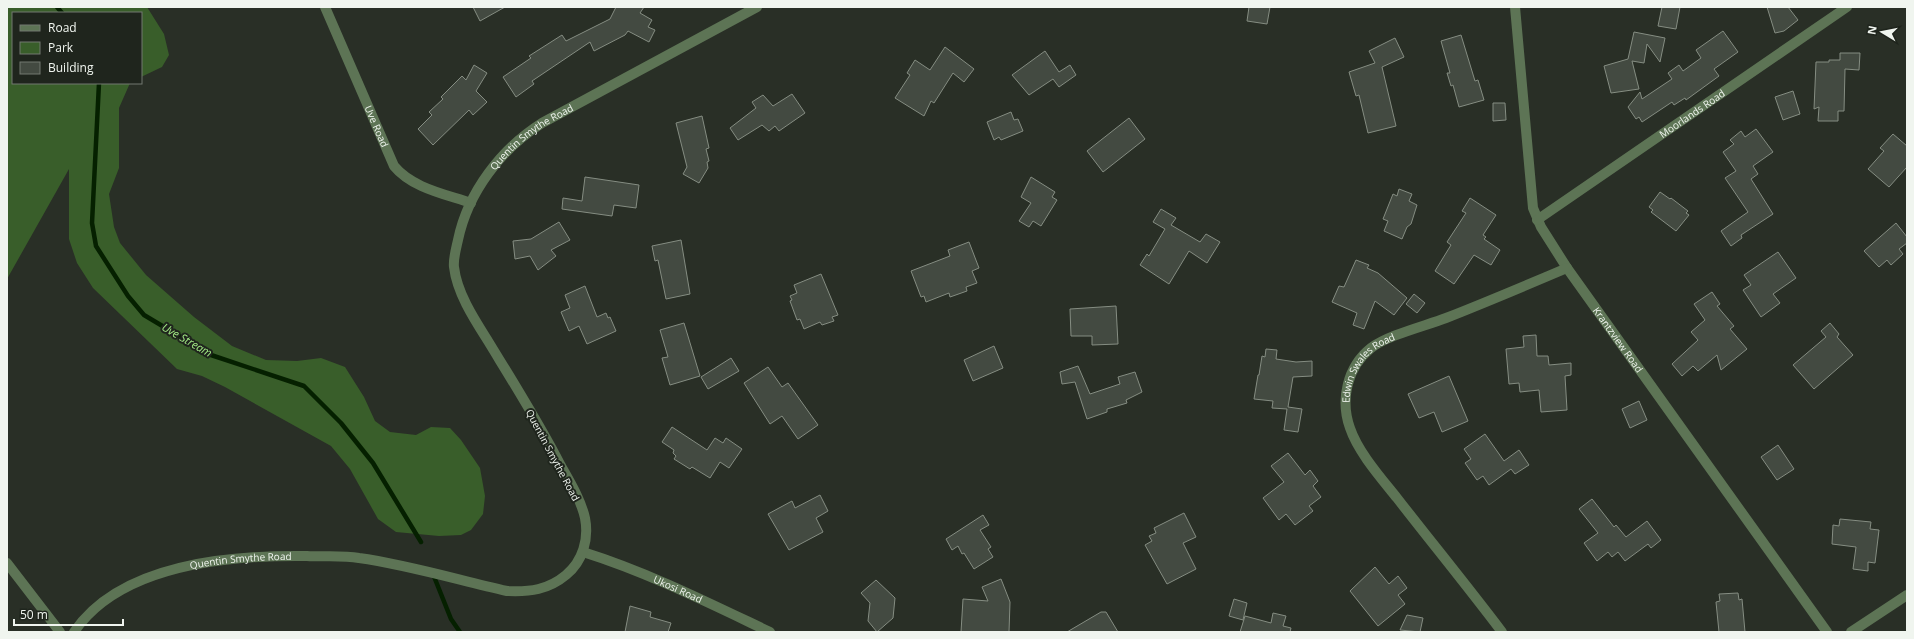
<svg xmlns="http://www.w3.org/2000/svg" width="1914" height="639" font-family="'Open Sans',sans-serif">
  <rect width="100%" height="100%" fill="#292f26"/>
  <path fill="#395e2a" d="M7,7H147L164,34L169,55L162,67L141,77V13H13V83H130L119,108V168L109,194L114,227L120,243L146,275L194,317L232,346L266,360L297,361L321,358L345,367L364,397L375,421L390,432L416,435L431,427L450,428L461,440L480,468L485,496L483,514L471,530L461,535L439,536L396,532L378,519L350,469L331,446L225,387L202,376L177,369L93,288L77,263L69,239V169L7,279Z"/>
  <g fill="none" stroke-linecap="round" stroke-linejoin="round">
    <path stroke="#052000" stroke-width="4.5" d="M57,7L62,13
      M99,83L92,223L96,246L128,296L144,315L211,355L304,386L341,423L373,463L421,542
      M433,574L451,619L460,632"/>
  </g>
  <path fill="#434a41" stroke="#858d82" d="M473,7H505L480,21Z
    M616,7H644L640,13L652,20L648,27L655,30L649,42L628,31L625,35L594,51L590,42L532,81L534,84L516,97L503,77L531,58L529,56L562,35L566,41L610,19Z
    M1249,7H1270L1267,24L1247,21Z
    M1662,7H1680L1676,29L1658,26Z
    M1767,7H1788L1798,20L1784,31L1775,33Z
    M1723,31L1738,52L1714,69L1719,76L1686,100L1685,98L1674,105L1672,102L1642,122L1639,117L1636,119L1628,107L1640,92L1642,99L1672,79L1668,73L1679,65L1683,71L1701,58L1696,50Z
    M1634,32L1665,38L1660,62L1647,44L1644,63L1632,61L1639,89L1611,93L1604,66L1628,59Z
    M1461,35L1475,81L1478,80L1484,100L1459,107L1453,85L1451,86L1447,73H1450L1441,41Z
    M1395,38L1404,57L1382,67L1396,126L1368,133L1359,95L1356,96L1349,72L1375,63L1369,51Z
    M945,47L974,69L964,82L953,73L934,103L931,101L924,116L895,98L910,75L907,73L915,60L930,70Z
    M1045,51L1059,72L1070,65L1076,75L1059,87L1053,79L1029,95L1012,75Z
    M1840,53H1860L1859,70L1845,69L1844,111H1838V121H1818L1819,107L1814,109L1816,62H1829V60H1840Z
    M474,65L487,73L476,91L487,102L473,115L469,110L433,145L418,129L432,115L429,112L443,99L441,97L462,76L466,80Z
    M1793,91L1800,114L1783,120L1775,97Z
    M792,94L805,113L779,131L775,126L769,131L762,125L738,140L730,128L756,108L752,102L763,95L773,106Z
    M1493,103H1505L1506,120L1493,121Z
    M1011,112L1014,120L1018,119L1023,131L1001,140L999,137L994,140L987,122Z
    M702,116L709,148L706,149L709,161L707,162L708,168L699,183L683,174L687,167L676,123Z
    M1129,118L1145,139L1103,172L1087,151Z
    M1756,129L1773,152L1753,166L1758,174L1751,179L1773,214L1741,235L1742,238L1731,246L1721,231L1748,212L1725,178L1736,171L1723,152L1734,144L1730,140L1741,131L1745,137Z
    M1893,134L1907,146V167L1889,187L1868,169L1884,151L1880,148Z
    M585,177L639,185L636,208L614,205L612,216L562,209L563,198L582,201Z
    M1031,177L1055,192L1052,197L1057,200L1041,226L1033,221L1029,227L1019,221L1031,203L1021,197Z
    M1399,189L1412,194L1409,201L1417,205L1411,224L1407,227L1402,239L1384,231L1388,221L1383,219L1393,194L1397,196Z
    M1660,192L1670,199L1671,198L1688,211L1686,213L1689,215L1676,231L1651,212L1653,210L1649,207Z
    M1470,198L1496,215L1483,235L1486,237L1484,239L1500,250L1491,265L1474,255L1454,284L1435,271L1451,245L1447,242L1466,213L1462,211Z
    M1161,209L1176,218L1171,225L1200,242L1206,234L1220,242L1207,263L1189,251L1169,284L1140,265L1147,254L1149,256L1165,229L1153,222Z
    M559,222L570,240L551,250L556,256L538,270L530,256L515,259L513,241L531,239Z
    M1896,223L1907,237V243L1899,249L1903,254L1891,265L1887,260L1879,267L1864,251Z
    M681,240L690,294L666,299L658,260L655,261L652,246Z
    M969,242L979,268L972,271L977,283L966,287L967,291L950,297L949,293L926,302L924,296L921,297L911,271L950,256L948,250Z
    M1778,252L1796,278L1773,294L1780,303L1761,317L1743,290L1751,285L1744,275Z
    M1356,260L1369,265L1367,268L1378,273L1407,298L1394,315L1375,301L1364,329L1353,325L1357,313L1332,302L1339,286L1344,287Z
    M821,274L838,315L832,317L834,321L822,325L820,322L804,329L800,319L797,320L790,301L792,300L790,296L797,293L794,285Z
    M585,286L597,317L606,313L608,318L610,317L616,331L587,344L579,326L569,331L561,312L570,308L565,295Z
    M1712,292L1720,304L1717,306L1734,326L1730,329L1747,349L1721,370L1717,355L1698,371L1693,366L1682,376L1672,364L1698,340L1691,332L1705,320L1694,304Z
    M1414,294L1425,303L1417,313L1406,304Z
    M1116,306L1118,344L1092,345V336H1071L1070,309Z
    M684,323L700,376L670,385L662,358L668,357L660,330Z
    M1830,323L1839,334L1837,337L1853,355L1814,389L1793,365L1826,337L1821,331Z
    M1536,335L1537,356H1548L1549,365L1571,363V375L1565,376L1567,410L1541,412L1539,390L1520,392L1519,383L1509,384L1506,349L1524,347L1523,336Z
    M994,346L1003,368L973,381L964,360Z
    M1266,349L1277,350L1276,359L1296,362L1312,361V376L1293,377L1288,407L1302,409L1298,432L1284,430L1287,409L1272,408L1273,401L1254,399L1258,375H1259L1262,356L1265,357Z
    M731,358L739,371L708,389L701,377Z
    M1078,366L1090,394L1120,384L1118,377L1135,372L1142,392L1126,400L1127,403L1107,409V412L1087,419L1075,382L1062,384L1060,372Z
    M768,367L782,387L788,383L818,425L798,439L782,416L770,424L744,383Z
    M1449,376L1468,421L1442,432L1434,412L1419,418L1408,394Z
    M1639,401L1647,420L1630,428L1622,409Z
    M672,427L707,450L715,438L723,443L726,438L742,449L729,468L720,462L710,478L692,467L690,469L674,459L676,456L673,453L674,450L662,442Z
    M1485,434L1504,461L1519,450L1529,465L1515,474L1511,469L1489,485L1483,476L1477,480L1465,463L1471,459L1464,449Z
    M1778,445L1794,469L1777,480L1761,457Z
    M1288,453L1305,475L1310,470L1318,481L1313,486L1321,497L1309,506L1313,511L1295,525L1286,514L1279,520L1263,498L1284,482L1271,466Z
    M820,495L828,511L816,518L823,532L789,550L768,514L792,501L795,508Z
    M1592,499L1614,527L1616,525L1626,537L1647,521L1661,540L1651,548L1648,544L1625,561L1618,552L1612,557L1608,552L1597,561L1584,543L1598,533L1579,509Z
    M1184,513L1196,537L1183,543L1196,569L1167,584L1145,545L1152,541L1149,536L1156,533L1154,528Z
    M983,515L989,525L980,530L991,547L988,549L993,557L974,569L964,553L962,554L958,546L952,550L946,539Z
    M1840,519L1871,522L1870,529L1879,530L1875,563L1868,562V571L1853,569L1856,547L1832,544L1833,525L1839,526Z
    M1375,567L1389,584L1398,576L1407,588L1398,595L1405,604L1378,626L1350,591Z
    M1001,579L1010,602L1009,632H961L963,599L988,601L982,587Z
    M876,580L895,598L893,618L877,632L868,621L870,603L861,593Z
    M1738,593L1739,600L1742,599L1745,632H1719L1716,602L1720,601L1719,594Z
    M1234,599L1247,603L1243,620L1229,616Z
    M630,606L651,612L650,617L671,623L668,632H625Z
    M1101,612H1106L1118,632H1067Z
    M1273,613L1286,616L1283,626L1291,628L1290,632H1240L1245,616L1271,623Z
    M1407,615L1423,618L1420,632L1400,630Z"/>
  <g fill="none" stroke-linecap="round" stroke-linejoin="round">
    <g stroke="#5d7455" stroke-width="10">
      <path id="s1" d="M325,7L394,166C412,188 445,194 471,203"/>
      <path id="s2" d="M1515,7L1533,208L1541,227L1567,268L1827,632"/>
      <path id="s3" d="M1537,220L1847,7"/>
      <path id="s4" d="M583,552C647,572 709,603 770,632"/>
      <path d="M7,563L60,632"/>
      <path id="s5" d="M74,632C121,563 231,555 307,556C324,557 342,555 359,558C409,565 458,580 507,591C530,592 548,590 566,575C583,561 589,539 585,518C581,500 570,482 561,466C539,423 513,382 488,341C474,319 457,293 454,267C453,259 456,249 458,240C468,192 501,149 542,123L757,7"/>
      <path id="s6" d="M1502,632C1468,587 1432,543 1397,498C1381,478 1358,452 1350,428C1340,400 1347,367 1371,348C1388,335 1425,326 1446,318C1487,302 1527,285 1567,268"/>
      <path d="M1851,632L1907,595"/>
    </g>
  </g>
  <g text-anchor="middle" stroke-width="4" stroke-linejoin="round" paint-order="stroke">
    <g font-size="10" fill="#f0f5ef" stroke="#1f251d">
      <text dy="4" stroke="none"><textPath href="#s3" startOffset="188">Moorlands Road</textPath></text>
      <text dy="4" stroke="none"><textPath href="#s1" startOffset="130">Uve Road</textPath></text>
      <text dy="4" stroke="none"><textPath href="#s5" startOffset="1027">Quentin Smythe Road</textPath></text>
      <text dy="4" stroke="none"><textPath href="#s2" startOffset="359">Krantzview Road</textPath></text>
      <text dy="4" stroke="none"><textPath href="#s6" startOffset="325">Edwin Swales Road</textPath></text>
      <text transform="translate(553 455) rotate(62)" y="4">Quentin Smythe Road</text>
      <text dy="4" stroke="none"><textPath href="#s5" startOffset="188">Quentin Smythe Road</textPath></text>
      <text dy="4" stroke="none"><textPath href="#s4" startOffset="102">Ukosi Road</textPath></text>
    </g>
    <g font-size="11" font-style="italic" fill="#a3eb86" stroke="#1f251d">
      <text transform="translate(187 340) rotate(30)" y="4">Uve Stream</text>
    </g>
  </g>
  <rect width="1914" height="639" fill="none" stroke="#f0f5ef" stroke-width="16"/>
  <rect x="12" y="12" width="130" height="72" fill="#1f251d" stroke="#737871"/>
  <rect x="20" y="25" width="20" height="6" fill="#5d7455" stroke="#737871"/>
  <text x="48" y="32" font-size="12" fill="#f0f5ef">Road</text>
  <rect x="20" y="42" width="20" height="12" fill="#395e2a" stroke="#737871"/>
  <text x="48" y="52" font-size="12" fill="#f0f5ef">Park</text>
  <rect x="20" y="62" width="20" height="12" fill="#434a41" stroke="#737871"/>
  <text x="48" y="72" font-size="12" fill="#f0f5ef">Building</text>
  <g transform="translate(1882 32) rotate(280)" stroke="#1f251d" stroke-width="3" paint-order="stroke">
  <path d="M0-3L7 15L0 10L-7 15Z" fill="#f0f5ef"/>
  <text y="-6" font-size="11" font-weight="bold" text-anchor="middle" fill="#f0f5ef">N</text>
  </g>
  <path d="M14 619v6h109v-6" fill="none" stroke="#f0f5ef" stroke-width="2"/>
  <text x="20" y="619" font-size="12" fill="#f0f5ef" stroke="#1f251d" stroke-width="3" paint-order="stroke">50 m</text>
</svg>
